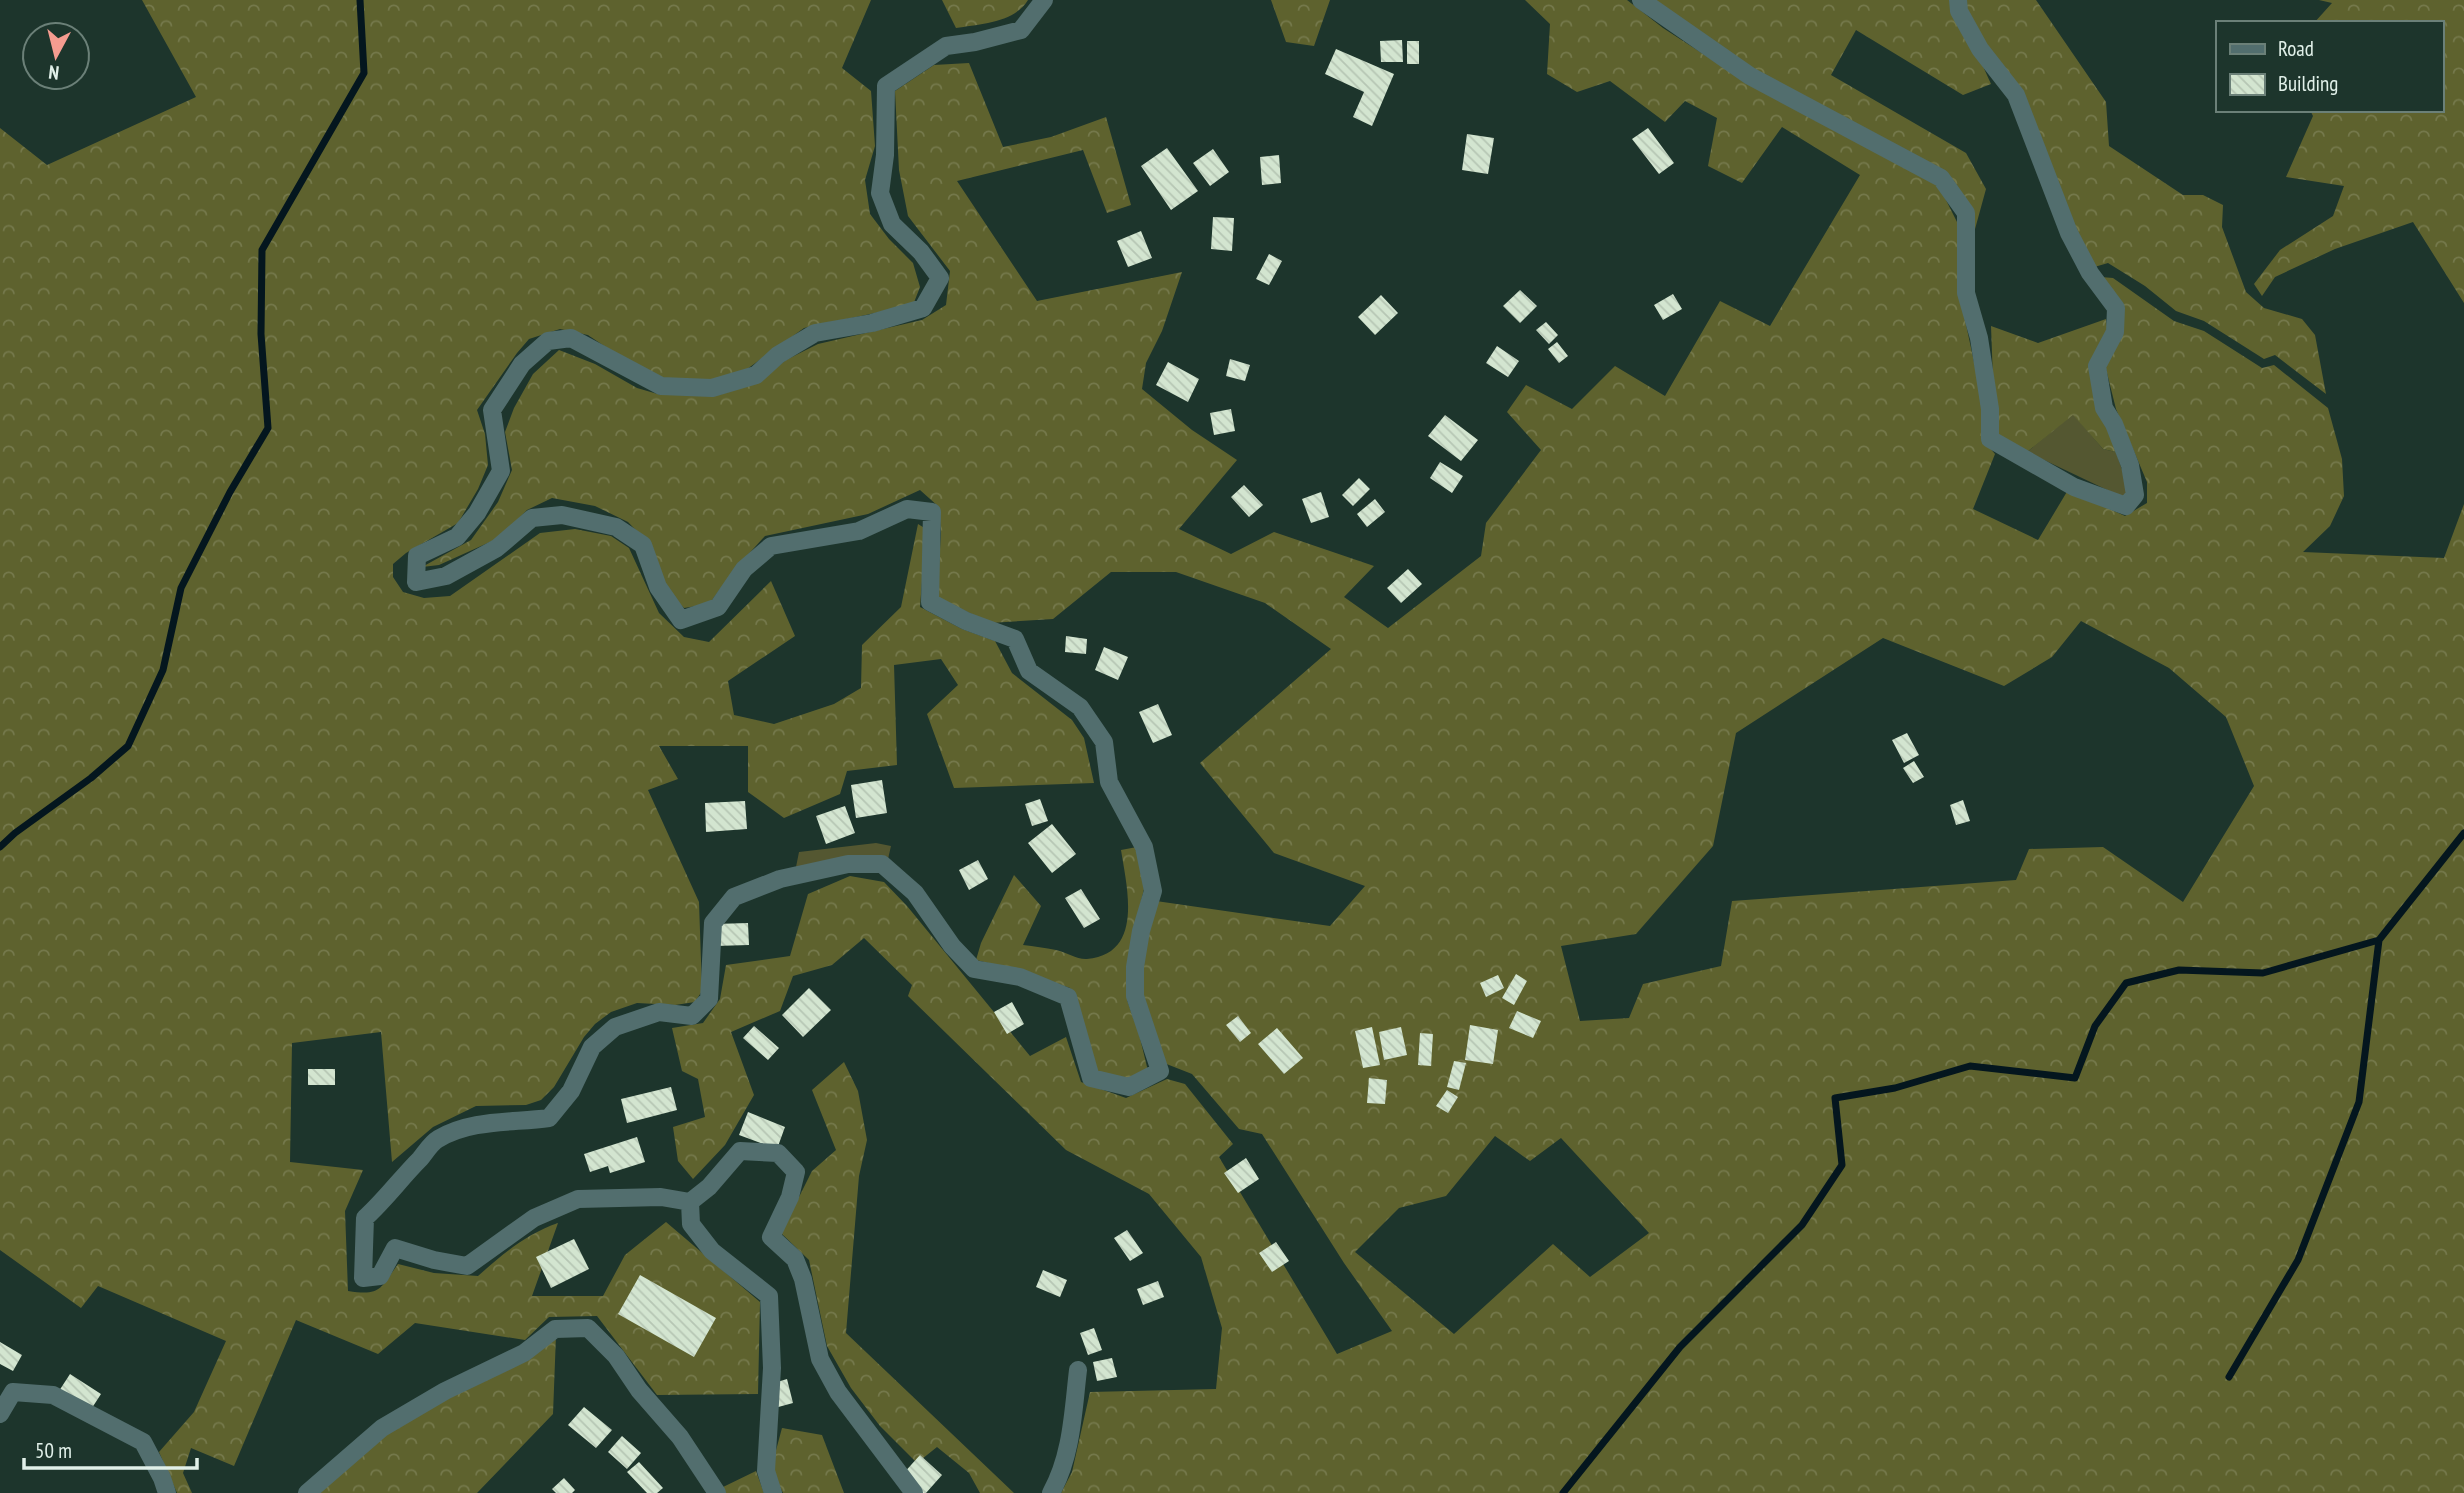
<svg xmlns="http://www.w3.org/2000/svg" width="2464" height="1493" font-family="'PT Sans Narrow',sans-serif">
  <defs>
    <pattern id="forest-crowns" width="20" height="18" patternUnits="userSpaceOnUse" patternTransform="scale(1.75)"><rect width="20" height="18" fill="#5e622e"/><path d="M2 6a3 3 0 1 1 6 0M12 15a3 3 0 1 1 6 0" fill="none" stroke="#75794c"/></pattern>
    <pattern id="building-back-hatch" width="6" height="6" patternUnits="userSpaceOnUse" patternTransform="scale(1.75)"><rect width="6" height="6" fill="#d3e5d0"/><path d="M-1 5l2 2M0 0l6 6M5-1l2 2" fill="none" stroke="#b6c6b4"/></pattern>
  </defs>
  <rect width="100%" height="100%" fill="#1d352c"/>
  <path fill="#545731" d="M2073,414L2103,449L2116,452L2129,490L2122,497L2027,452Z
    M876,843L891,846L888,859L796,867L799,852Z"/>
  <path fill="url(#forest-crowns)" fill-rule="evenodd" d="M142,0H871L842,68L871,91L875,146L865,180L870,214L889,239L913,263L920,287L913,305L804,328L743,372L711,382L672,380L644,373L588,335L560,329L529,339L517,353L477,410L485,434L488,465L478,489L458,523L406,553L393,564V577L403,592L424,598L450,596L540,533L575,529L611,536L629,548L659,613L684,637L709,642L771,581L795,636L728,681L734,715L774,724L834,704L861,688L862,645L901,607L918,524L926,529L920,607L962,629L995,641L1012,673L1072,720L1084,738L1094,783L954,788L927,714L958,685L941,659L894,665L897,765L847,771L840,794L784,818L748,792V746H659L678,779L648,790L699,902L702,991L695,1002L675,1005L637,1003L611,1012L595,1024L584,1037L554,1087L541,1100L526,1105L476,1106L433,1127L392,1162L381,1032L292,1043L290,1162L363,1170L345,1211L348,1291C381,1296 380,1289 398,1264L434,1273L478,1276C503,1254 526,1234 558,1223L532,1296H603L625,1255L666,1222L760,1302L758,1394L657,1395L597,1316L549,1317L525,1340L415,1323L378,1354L296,1320L234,1466L191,1448L183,1473L192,1493H177L159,1452L194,1412L226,1341L98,1286L81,1308L0,1250V128L47,165L196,97Z
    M942,0H1028C1014,23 980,24 956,28Z
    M1271,0H1330L1314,46L1286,42Z
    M1525,0H1627L1663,28L1751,85L1939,186L1958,224L1964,315L1984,409L1983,440L1995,454L1973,509L2038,540L2068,490L2125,516L2147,503V482L2116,409L2105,365L2122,330L2101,277L2113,278L2174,321L2204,331L2262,368L2274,365L2328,408L2342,459L2344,496L2330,526L2303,552L2444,558L2464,504V1493H1061L1072,1472L1090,1392L1216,1389L1222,1328L1201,1257L1149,1194L1066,1150L908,996L912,985L864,938L832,965L793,976L780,1011L731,1032L754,1095L725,1145L693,1179L678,1161L673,1127L705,1117L698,1079L682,1071L672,1028L703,1023L720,999L726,965L790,956L808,894L850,876L884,882L907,906L1030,1056L1066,1037L1081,1082L1126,1098L1167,1079L1185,1084L1233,1144L1219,1157L1337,1354L1392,1331L1344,1263L1262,1134L1239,1129L1192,1074L1164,1063L1152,1020L1140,991L1143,961L1156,901L1330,926L1365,886L1274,853L1200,763L1331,649L1265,603L1176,572H1111L1053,619L990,623L937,597L941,533L939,507L920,490L868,514L765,536L735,569L709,604L684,608L662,586L653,548L628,522L595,506L552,498L527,510L501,537L439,565L422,567L471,540L498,502L512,470L505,432L514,408L533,374L559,350L595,364L637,388L661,395H719L761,380L786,360L818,344L922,320L946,305L950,271L908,216L899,170L895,91L934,65L969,63L1003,147L1051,137L1106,117L1131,205L1107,213L1083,150L957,181L1037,301L1182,272L1162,331L1146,363L1142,389L1192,430L1237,460L1179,529L1231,554L1274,532L1374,566L1344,597L1388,628L1481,556L1486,523L1541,450L1507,412L1526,385L1572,409L1615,366L1665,396L1720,301L1770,326L1860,175L1782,127L1742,183L1708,166L1717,118L1685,101L1665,122L1610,81L1577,92L1547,74L1550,24ZM2081,621L2169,668L2226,717L2254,786L2183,902L2103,847L2029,849L2016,880L1732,901L1721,966L1643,984L1629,1018L1580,1021L1561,946L1636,934L1713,846L1736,733L1883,638L2004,686L2052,657ZM1495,1136L1530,1161L1561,1138L1649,1233L1590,1277L1553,1244L1454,1334L1355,1252L1399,1208L1446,1196Z
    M1653,0H1953L1991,84L1963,95L1856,30L1831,75L1966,153L1986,189L1972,240L1941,172L1752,69Z
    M1961,0H2036L2106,102L2109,146L2183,195H2203L2223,205L2222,227L2246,292L2264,308L2302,319L2315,335L2326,394L2275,355L2264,359L2204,321L2176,311L2145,286L2108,263L2091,268Z
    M2319,0H2464V303L2413,222L2335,249L2275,277L2262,296L2254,284L2280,250L2333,216L2344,186L2286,177L2313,116L2310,110H2441V23H2314L2332,3Z
    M2106,319L2108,333L2092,364L2116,452L2103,449L2073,415L2027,452L1995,433L1991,326L2038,343Z
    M1137,847L1144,889L1135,926L1127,1000L1139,1034L1148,1071L1127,1081L1095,1071L1070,988L1021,971L976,960L981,943L1014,875L1041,906L1023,945C1034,946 1045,948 1056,950C1066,952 1078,960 1087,959C1144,954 1127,888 1121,850Z
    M844,1062L858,1091L867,1140L859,1176L846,1333L1014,1493H980L969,1473L937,1447L917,1463L880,1426L851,1388L827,1346L809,1260L781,1233L812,1171L836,1150L812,1090Z
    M556,1335L553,1414L477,1493H316L385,1432Z
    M782,1428L822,1435L844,1493H783L771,1469Z
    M756,1471L764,1493H723L721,1488Z"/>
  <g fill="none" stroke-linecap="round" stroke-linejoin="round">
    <path stroke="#04161e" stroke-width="7" d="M0,847L15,833L91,778L128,746L163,670L181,588L230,492L268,428L261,334L262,250L364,73L360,0
      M2229,1377L2298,1260L2359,1102L2379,940L2464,833
      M1563,1493L1680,1347L1802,1225L1842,1165L1835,1098L1895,1088L1970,1066L2075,1078L2095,1026L2126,983L2179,970L2263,973L2379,940"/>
  </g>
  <path fill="url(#building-back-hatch)" d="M1402,40L1403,62H1381L1380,41Z
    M1407,41H1419V64H1407Z
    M1336,49L1394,74L1372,126L1353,117L1364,92L1325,74Z
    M1648,128L1674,163L1659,174L1632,139Z
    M1467,134L1494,138L1488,174L1462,170Z
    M1167,148L1198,191L1171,210L1141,166Z
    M1213,149L1229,172L1210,186L1193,163Z
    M1279,155L1281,183L1262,185L1260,157Z
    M1213,217L1234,218L1232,251L1211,249Z
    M1141,231L1152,258L1128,267L1117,241Z
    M1269,254L1282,261L1269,285L1256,279Z
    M1520,290L1537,306L1520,323L1503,306Z
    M1673,294L1682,309L1663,320L1654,305Z
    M1381,295L1398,313L1375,335L1358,317Z
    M1546,322L1558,335L1549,344L1536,330Z
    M1557,342L1568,356L1559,363L1548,349Z
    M1497,346L1519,361L1508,377L1486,363Z
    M1230,359L1250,365L1245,381L1226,376Z
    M1168,362L1199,379L1188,402L1156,385Z
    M1231,409L1235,431L1214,435L1210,413Z
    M1445,415L1478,440L1461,461L1428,436Z
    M1440,462L1463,476L1452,493L1430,478Z
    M1359,478L1370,489L1353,506L1342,495Z
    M1244,485L1263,505L1249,517L1231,497Z
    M1321,492L1329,517L1311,523L1302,499Z
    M1375,499L1385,512L1367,527L1357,514Z
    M1408,569L1422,584L1401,603L1387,588Z
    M1066,636L1087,639L1086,654L1065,652Z
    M1104,647L1128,657L1118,680L1095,670Z
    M1158,704L1172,735L1153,743L1139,712Z
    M1907,733L1919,755L1904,763L1892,740Z
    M1914,761L1924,777L1913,783L1903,768Z
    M882,780L887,813L856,818L851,785Z
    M1040,799L1048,821L1032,826L1025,804Z
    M1963,800L1970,821L1956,825L1950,805Z
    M745,801L747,829L706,832L705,803Z
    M845,806L855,833L826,844L816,816Z
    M1052,824L1076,854L1052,873L1028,843Z
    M978,860L988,879L969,890L959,870Z
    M1081,889L1100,919L1084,928L1065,898Z
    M748,923L749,945L715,946V924Z
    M1516,974L1527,981L1514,1005L1502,998Z
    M1498,975L1504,988L1486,997L1480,983Z
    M809,988L831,1010L803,1037L782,1015Z
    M1012,1002L1024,1024L1007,1034L994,1012Z
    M1517,1011L1541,1021L1533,1038L1509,1028Z
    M1238,1016L1251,1033L1240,1042L1226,1025Z
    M1470,1025L1498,1030L1493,1064L1465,1060Z
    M754,1026L779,1048L768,1060L743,1038Z
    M1372,1027L1380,1065L1363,1068L1355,1031Z
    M1401,1027L1407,1055L1384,1060L1379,1032Z
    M1277,1028L1303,1058L1284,1074L1258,1044Z
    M1420,1033L1433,1034L1431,1066L1418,1065Z
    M1454,1061L1466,1063L1459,1090L1447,1087Z
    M308,1069H335V1085H308Z
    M1369,1078L1387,1080L1385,1104L1367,1103Z
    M671,1087L677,1110L627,1123L621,1099Z
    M1447,1090L1458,1097L1448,1113L1436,1106Z
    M748,1112L785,1127L777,1149L739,1135Z
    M637,1137L645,1162L610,1173L608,1166L590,1172L584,1154Z
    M1246,1158L1259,1179L1238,1193L1224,1173Z
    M1127,1230L1143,1253L1130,1261L1114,1238Z
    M574,1239L589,1269L551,1288L536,1257Z
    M1276,1242L1289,1261L1272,1272L1259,1253Z
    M1043,1270L1067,1280L1060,1297L1036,1287Z
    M640,1275L716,1318L694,1357L618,1314Z
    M1158,1281L1164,1297L1143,1305L1137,1289Z
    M1094,1328L1102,1350L1088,1355L1080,1333Z
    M0,1342L22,1355L13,1371L0,1364Z
    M1112,1358L1117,1377L1097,1381L1093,1362Z
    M70,1374L101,1394L90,1411L59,1391Z
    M787,1379L793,1403L771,1409L764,1386Z
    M584,1407L612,1430L596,1448L568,1425Z
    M622,1436L641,1453L627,1469L608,1452Z
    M920,1455L942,1475L926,1493H922L902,1475Z
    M639,1462L663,1488L657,1493H647L627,1472Z
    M564,1478L575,1490L572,1493H556L552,1489Z"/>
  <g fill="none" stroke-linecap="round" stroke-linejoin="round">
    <path stroke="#526e6e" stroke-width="18" d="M1641,0L1750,76L1941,178L1966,213V293L1979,338L1990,409V439L2074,487L2126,506L2135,495L2130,465L2114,424L2104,408L2097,366L2115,332L2116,308L2090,273L2069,233L2016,95L1980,49L1959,11L1958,0
      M690,1202L691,1224L712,1251L769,1296L772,1368L766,1471L773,1493
      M0,1414L13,1392L53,1395L143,1442L162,1478L167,1493
      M307,1493L382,1428L445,1391L524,1353L555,1329L588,1328L616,1356L639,1390L680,1437L717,1493
      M914,1493L838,1392L820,1359L803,1279L795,1259L771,1237L790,1197L796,1172L778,1153L740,1151L709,1187L690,1202L661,1197L578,1199L534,1218L467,1266L434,1260L395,1248L380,1276L363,1278L365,1218C385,1200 401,1178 420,1159C425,1153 431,1143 438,1139C471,1119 513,1123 549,1118L571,1091L592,1047L615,1027L659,1012L692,1016L709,999L713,923L734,897L780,879L848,864H882L915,893L952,946L974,969L1020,977L1068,997L1091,1078L1129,1087L1160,1071L1135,996V967L1141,931L1153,891L1144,847L1109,782L1104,742L1080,707L1029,671L1015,639L966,621L930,602L932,512L907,509L859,531L771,546L744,569L718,607L681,620L658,587L643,545L616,527L562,515L532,518L497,548L446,576L416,582L417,556L457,537L477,513L501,471L492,410L522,364L548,341L571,338L661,386L712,388L756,375L778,355L815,333L872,323L923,308L940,278L921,252L892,224L880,193L885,155L886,86L946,46L975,42L1021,30L1044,0
      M1051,1493C1072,1455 1073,1412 1078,1370"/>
  </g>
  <rect x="2216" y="21" width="228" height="91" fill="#1d352c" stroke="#6b8078" stroke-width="2"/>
  <rect x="2230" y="44" width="35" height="10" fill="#526e6e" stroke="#6b8078" stroke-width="2"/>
  <text x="2278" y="56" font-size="21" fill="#e1f0e9">Road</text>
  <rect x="2230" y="74" width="35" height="21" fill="url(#building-back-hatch)" stroke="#6b8078" stroke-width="2"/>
  <text x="2278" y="91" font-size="21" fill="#e1f0e9">Building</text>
  <g transform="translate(56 56) rotate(187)"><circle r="33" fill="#1d352c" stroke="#6b8078" stroke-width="2"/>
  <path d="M0-5L12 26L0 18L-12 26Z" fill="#f59c90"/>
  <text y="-10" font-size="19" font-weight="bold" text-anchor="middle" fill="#e1f0e9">N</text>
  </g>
  <path d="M24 1458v10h173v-10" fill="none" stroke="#e1f0e9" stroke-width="3.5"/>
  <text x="35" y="1458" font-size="21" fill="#e1f0e9" stroke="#1d352c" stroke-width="5" paint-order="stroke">50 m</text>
</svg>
